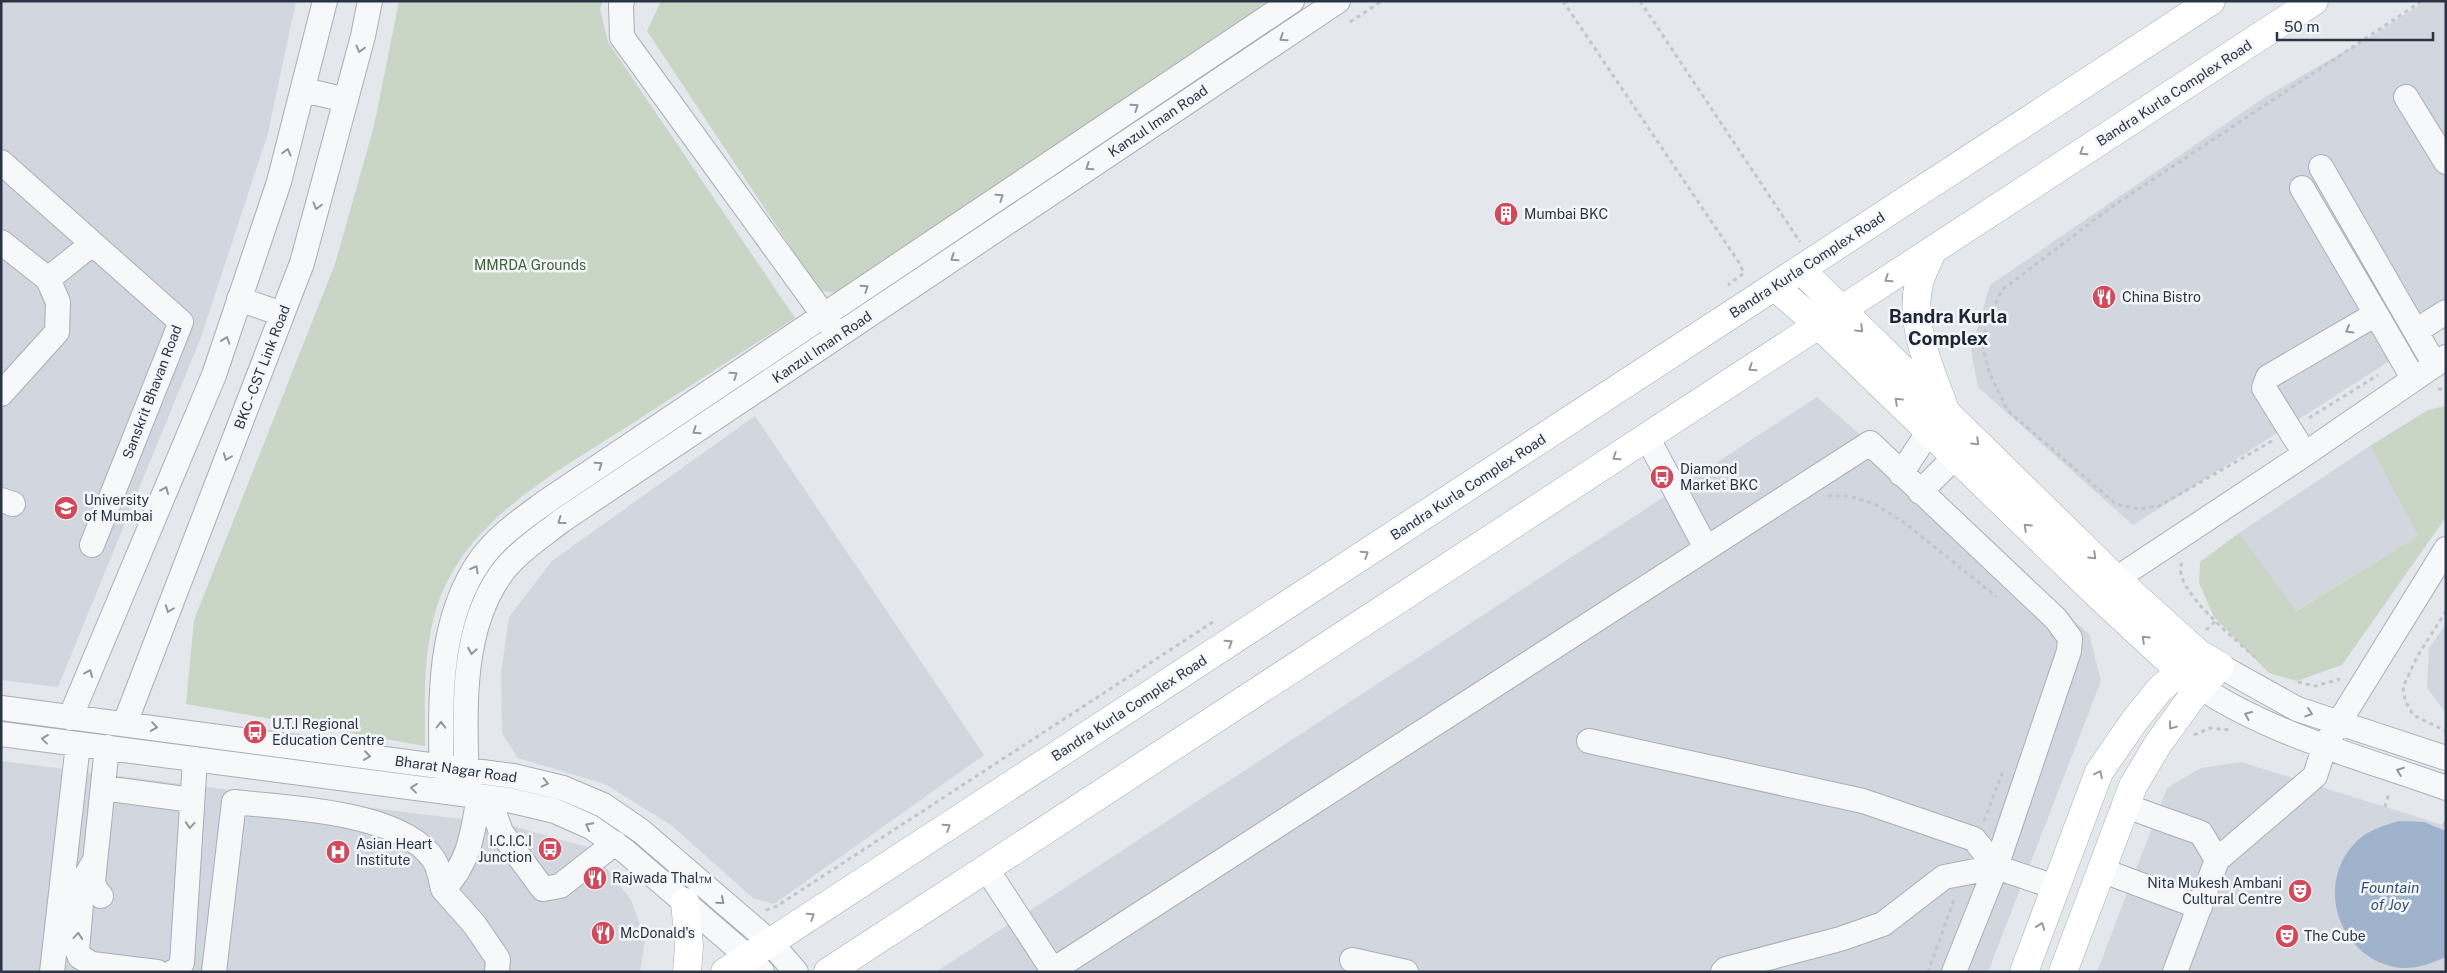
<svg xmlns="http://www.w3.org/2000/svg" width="2447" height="973" font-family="'Public Sans',sans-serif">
  <rect width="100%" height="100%" fill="#e4e7ec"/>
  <path fill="#d2d6de" d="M1,1H296L268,133L201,337L58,687L1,680Z
    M2426,1H2446V325L2133,525L1978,387L1971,350L1990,285L2265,97L2373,35Z
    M1817,397L2089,634L2101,681L1988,972H936Z
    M755,416L984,755L774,904L753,898L671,825L605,784L518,758L502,733L501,674L509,617L552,561Z
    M2370,446L2418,536L2295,611L2239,533Z
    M2446,624V713L2427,688L2429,648Z
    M1,761L508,825L591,848L631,900L645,939L640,972H1Z
    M2241,762L2446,826V972H2097L2167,788L2201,768Z"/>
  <path fill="#c9d6c5" d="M399,1H603L600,9L608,42L795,318C741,353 687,388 633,423C565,467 481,510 445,586C422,635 425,694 425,746L186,704L194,620L335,264L374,126Z
    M661,1H1275L835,293L819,290L647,31Z
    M2446,406V517L2342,665L2297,681L2269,673L2214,617L2199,583L2200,562L2239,533L2296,611L2418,536L2370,446L2428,410Z"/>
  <path fill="#9fb4cc" d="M2399,821L2424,822L2446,831V957C2432,963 2417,969 2401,968C2341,961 2313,887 2355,843C2367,830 2383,826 2399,821Z"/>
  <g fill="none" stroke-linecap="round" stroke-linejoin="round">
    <g stroke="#a9aeb7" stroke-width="26">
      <path id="minor" d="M622,1L621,5L622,37L833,328
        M304,90L346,100
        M2406,97L2446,162
        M1,162L181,322L92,545
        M2321,167L2435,365
        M2302,188L2376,314
        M1,242L48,279L58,302L57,332L1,394
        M48,279L92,244
        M239,299L282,314
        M2416,331L2446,312
        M1647,437L1706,548
        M2305,454L2264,388L2268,377L2376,314L2413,378
        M1901,474L1929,431
        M1920,492L1955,457
        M1,500L13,504
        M2104,592L2116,579L2305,454L2446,357
        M2220,666L2297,709L2446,758
        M2200,687C2274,736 2363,758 2446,788
        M1,708L513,776L563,788L603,805L641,831L770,942L796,972
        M70,718L214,375L279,182L325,1
        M125,723L302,263L363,36L370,1
        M1,734L508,800L555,811L591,827L625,851L748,957L762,972
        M1589,741L1863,801L1974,839L1996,867
        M103,788L192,800
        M442,791C441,714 434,625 481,559C498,535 524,518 547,501L1292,1
        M467,795C466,723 457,636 501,574C516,553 541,537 561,521L1338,1
        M479,796C473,831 470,863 443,889L474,924L498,959L497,972
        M489,798L501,832L543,889L560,886L615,843
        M2126,806L2201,833L2217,860
        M95,860L83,881L77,950L80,957L92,964L157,972
        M986,868L1052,969
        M2101,870L2200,907
        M101,896L95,889L93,881L107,747
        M1352,960L1406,972
        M52,972L78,744
        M173,972L177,970L182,963L195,759
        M214,972L234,802C288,808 402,811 434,860C439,868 441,880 443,889
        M1050,972L1870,443L2056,619L2070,638L2069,651L1996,867L1954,972
        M1723,972L1726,969L1840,939L1883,924L1944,877L1996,867L2055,887
        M2175,972L2217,860L2315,776L2325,745L2446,549"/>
    </g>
    <g stroke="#a3abb8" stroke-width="29">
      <path id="major" d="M1933,250C1928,261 1922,272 1919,283C1909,324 1930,369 1944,407
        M1801,270L2116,579L2199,654L2220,666L2192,697L2158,744L2133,786L2063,972
        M1775,287L1819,325L2100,597L2181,672L2200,687
        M685,902L689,946L687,972
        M725,972L2211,1
        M828,972L2314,1
        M2024,972L2099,772L2135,720L2159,690L2193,660"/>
    </g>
    <path stroke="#c2c5cb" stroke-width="3" stroke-dasharray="4 4" stroke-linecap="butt" d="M1563,1L1738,261L1744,273L1728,285
      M1640,1L1800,242
      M1350,22L1382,1
      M2438,389H2446
      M2309,418L2378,375
      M2272,441L2159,506L2138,509L2116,504L2008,411L1989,372L1982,343L1990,314L2002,290L2110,208L2422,1
      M1828,496H1849L1873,503L1902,521L1997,597
      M2182,563C2169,587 2241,644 2258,660
      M2446,611L2418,655L2403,687L2405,700L2413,715L2446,731
      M2206,630L2216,621
      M2298,682L2315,686L2340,679
      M2194,735L2210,728L2229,730
      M2385,807L2389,792
      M1984,821L2003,771
      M2444,826L2446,819
      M766,910L777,906L1216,620
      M1928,972L1955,897"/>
    <use href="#minor" stroke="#f7f8fa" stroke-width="24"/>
    <use href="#major" stroke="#fff" stroke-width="28"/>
  </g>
  <defs><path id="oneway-chevron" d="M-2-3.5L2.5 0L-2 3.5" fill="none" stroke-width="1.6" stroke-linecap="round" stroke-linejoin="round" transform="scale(1.25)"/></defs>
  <g stroke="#9196a0">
    <use href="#oneway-chevron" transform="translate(1283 38) rotate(146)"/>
    <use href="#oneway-chevron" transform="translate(360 49) rotate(105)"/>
    <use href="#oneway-chevron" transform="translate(1135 107) rotate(-34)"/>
    <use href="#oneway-chevron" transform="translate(287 152) rotate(-75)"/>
    <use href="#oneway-chevron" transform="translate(1089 167) rotate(146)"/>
    <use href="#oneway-chevron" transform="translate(1000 197) rotate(-34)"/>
    <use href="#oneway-chevron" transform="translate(317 206) rotate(105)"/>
    <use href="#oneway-chevron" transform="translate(954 258) rotate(146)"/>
    <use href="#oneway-chevron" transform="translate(865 288) rotate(-34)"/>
    <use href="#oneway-chevron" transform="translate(2349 330) rotate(150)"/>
    <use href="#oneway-chevron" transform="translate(226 340) rotate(-71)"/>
    <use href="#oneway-chevron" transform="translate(734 375) rotate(-34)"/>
    <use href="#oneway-chevron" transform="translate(696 431) rotate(146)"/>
    <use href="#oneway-chevron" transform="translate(227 457) rotate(111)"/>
    <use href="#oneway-chevron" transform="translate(599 465) rotate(-34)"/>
    <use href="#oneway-chevron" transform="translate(165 490) rotate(-67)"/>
    <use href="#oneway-chevron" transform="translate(561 521) rotate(144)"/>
    <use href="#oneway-chevron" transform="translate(475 569) rotate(-61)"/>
    <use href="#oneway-chevron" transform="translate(169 609) rotate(111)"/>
    <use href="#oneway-chevron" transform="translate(472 651) rotate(100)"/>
    <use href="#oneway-chevron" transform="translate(89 673) rotate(-67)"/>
    <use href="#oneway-chevron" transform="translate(2309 713) rotate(19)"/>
    <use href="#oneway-chevron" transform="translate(2248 715) rotate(-156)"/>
    <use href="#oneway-chevron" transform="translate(441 725) rotate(-89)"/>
    <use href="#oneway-chevron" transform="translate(154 727) rotate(8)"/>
    <use href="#oneway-chevron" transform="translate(45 739) rotate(-173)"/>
    <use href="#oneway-chevron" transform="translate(367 756) rotate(8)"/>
    <use href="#oneway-chevron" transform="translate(2400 771) rotate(-160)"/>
    <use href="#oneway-chevron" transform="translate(545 783) rotate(13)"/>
    <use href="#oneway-chevron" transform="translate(414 788) rotate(-173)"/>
    <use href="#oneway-chevron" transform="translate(190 825) rotate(94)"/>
    <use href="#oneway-chevron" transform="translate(589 826) rotate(-152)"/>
    <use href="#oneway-chevron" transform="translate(721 901) rotate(41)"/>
    <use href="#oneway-chevron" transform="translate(78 936) rotate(-85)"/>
  </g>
  <g stroke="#959aa2">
    <use href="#oneway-chevron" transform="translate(2083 152) rotate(147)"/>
    <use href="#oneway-chevron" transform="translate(1888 279) rotate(147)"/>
    <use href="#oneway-chevron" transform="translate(1860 329) rotate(44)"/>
    <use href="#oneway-chevron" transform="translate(1752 368) rotate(147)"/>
    <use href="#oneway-chevron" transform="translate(1898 401) rotate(-136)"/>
    <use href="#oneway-chevron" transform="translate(1976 442) rotate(44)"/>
    <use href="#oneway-chevron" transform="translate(1616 457) rotate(147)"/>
    <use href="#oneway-chevron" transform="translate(2027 527) rotate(-136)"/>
    <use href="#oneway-chevron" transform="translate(1365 554) rotate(-33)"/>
    <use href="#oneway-chevron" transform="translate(2093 556) rotate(44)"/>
    <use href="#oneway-chevron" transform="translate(2145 639) rotate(-137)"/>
    <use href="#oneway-chevron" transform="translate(1229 643) rotate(-33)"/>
    <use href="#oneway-chevron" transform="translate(2172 726) rotate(127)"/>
    <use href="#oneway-chevron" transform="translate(2099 774) rotate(-64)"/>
    <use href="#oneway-chevron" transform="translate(947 827) rotate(-33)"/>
    <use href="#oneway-chevron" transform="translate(811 916) rotate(-33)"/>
    <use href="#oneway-chevron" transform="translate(2041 926) rotate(-70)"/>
  </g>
  <defs>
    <g id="building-disc" transform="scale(1.25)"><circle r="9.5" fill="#d1495b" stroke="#f4f6f9"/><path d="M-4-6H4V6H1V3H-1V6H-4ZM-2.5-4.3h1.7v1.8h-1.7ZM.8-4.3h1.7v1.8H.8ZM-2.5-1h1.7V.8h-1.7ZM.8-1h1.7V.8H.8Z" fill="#fff"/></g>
    <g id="restaurant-disc" transform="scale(1.25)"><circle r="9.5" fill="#d1495b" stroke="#f4f6f9"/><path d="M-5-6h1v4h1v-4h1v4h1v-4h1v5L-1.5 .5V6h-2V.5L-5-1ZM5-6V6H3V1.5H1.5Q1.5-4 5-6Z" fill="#fff"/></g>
    <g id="bus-disc" transform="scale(1.25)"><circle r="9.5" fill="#d1495b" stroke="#f4f6f9"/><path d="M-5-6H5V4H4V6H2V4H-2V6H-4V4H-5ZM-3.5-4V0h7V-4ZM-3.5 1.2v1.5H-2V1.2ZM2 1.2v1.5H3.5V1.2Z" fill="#fff"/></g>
    <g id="university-disc" transform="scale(1.25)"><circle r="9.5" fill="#d1495b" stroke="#f4f6f9"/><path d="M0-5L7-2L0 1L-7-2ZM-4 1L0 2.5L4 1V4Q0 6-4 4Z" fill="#fff"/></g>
    <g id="hospital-disc" transform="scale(1.25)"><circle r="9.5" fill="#d1495b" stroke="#f4f6f9"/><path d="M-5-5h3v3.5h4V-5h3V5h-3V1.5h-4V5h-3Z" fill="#fff"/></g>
    <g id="theatre-disc" transform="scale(1.25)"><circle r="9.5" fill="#d1495b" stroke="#f4f6f9"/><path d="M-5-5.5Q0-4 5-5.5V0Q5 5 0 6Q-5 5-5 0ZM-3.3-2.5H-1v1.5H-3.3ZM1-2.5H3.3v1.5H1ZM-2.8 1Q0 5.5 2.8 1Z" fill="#fff"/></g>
  </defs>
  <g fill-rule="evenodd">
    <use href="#building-disc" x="1506" y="214"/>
    <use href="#restaurant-disc" x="2104" y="297"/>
    <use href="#bus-disc" x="1662" y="477"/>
    <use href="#university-disc" x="66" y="508"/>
    <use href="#bus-disc" x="255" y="732"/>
    <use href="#bus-disc" x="550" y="849"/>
    <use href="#hospital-disc" x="338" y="852"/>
    <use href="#restaurant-disc" x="595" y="878"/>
    <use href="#theatre-disc" x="2300" y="891"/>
    <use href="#restaurant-disc" x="603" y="933"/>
    <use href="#theatre-disc" x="2287" y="936"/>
  </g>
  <g text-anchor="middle" stroke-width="5" stroke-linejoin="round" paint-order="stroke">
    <g font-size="14" fill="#2b3445" stroke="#f4f6f9">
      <text transform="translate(2174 93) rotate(-33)" y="5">Bandra Kurla Complex Road</text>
      <text transform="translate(1158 121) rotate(-34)" y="5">Kanzul Iman Road</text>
      <text transform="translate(1807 265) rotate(-33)" y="5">Bandra Kurla Complex Road</text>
      <text transform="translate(822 347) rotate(-34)" y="5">Kanzul Iman Road</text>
      <text transform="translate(262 367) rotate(-69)" y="5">BKC - CST Link Road</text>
      <text transform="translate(152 392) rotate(-69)" y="5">Sanskrit Bhavan Road</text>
      <text transform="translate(1468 487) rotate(-33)" y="5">Bandra Kurla Complex Road</text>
      <text transform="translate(1129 708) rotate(-33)" y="5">Bandra Kurla Complex Road</text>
      <text transform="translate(456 769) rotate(8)" y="5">Bharat Nagar Road</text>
    </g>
    <g font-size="14" fill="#2b3445" stroke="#f4f6f9" text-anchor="start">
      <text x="1524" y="219">Mumbai BKC</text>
      <text x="2122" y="302">China Bistro</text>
      <text x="1680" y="474">Diamond<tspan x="1680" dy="16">Market BKC</tspan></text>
      <text x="84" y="505">University<tspan x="84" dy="16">of Mumbai</tspan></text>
      <text x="272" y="729">U.T.I Regional<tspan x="272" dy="16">Education Centre</tspan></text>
      <text x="532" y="846" text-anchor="end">I.C.I.C.I<tspan x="532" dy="16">Junction</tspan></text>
      <text x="356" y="849">Asian Heart<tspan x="356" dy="16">Institute</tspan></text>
      <text x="612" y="883">Rajwada Thal™</text>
      <text x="2282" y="888" text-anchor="end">Nita Mukesh Ambani<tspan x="2282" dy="16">Cultural Centre</tspan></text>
      <text x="620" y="938">McDonald's</text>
      <text x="2304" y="941">The Cube</text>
    </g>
    <g font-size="14" fill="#3f6138" stroke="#f4f6f9">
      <text x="530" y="270">MMRDA Grounds</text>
    </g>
    <g font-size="15" font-style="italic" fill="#34527a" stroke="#f4f6f9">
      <text x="2390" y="893">Fountain<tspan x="2390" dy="17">of Joy</tspan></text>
    </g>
    <g font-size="19" font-weight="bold" fill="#1d2536" stroke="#f4f6f9">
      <text x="1948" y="323">Bandra Kurla<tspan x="1948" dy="22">Complex</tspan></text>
    </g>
  </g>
  <rect width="2447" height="973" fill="none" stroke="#2b3445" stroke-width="5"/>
  <path d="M2277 32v8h156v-8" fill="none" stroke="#2b3445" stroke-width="2.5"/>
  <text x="2284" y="32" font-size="15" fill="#2b3445" stroke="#f4f6f9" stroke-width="4" paint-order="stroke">50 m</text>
</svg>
